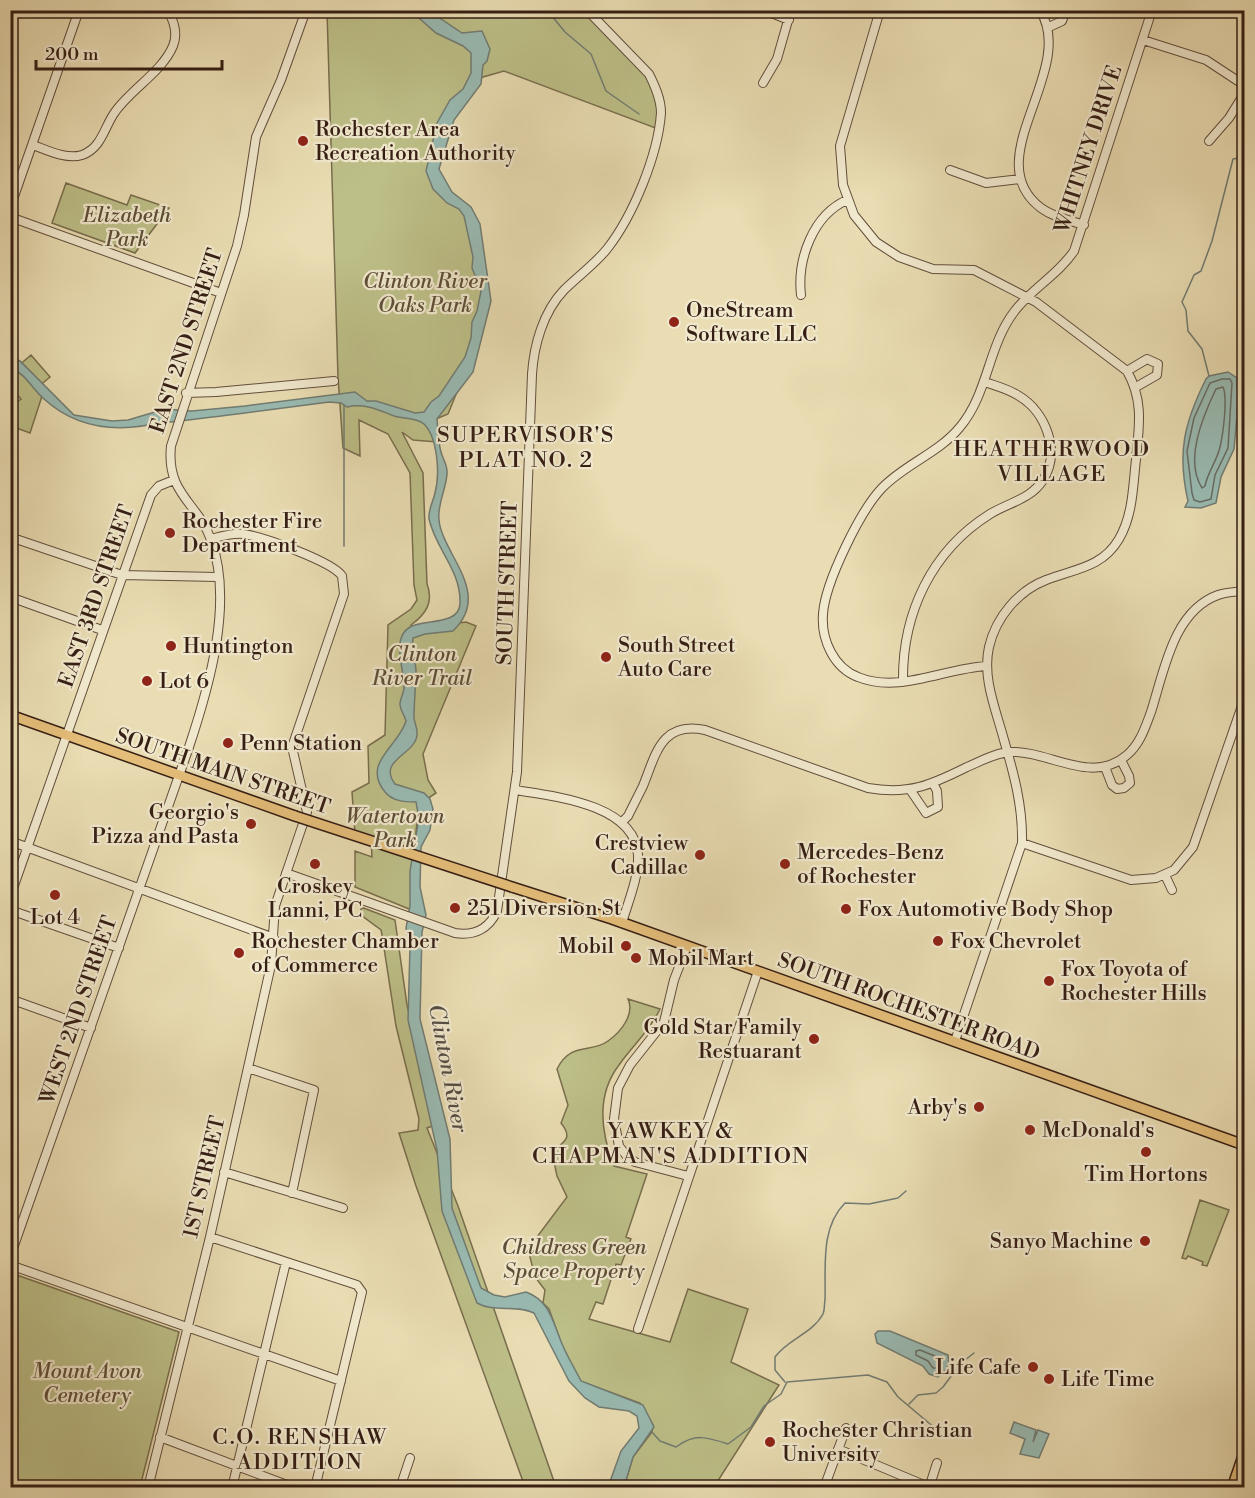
<svg xmlns="http://www.w3.org/2000/svg" width="1255" height="1498" font-family="'Libre Bodoni',serif">
  <rect width="100%" height="100%" fill="#eaddb3"/>
  <filter id="stains"><feTurbulence type="fractalNoise" baseFrequency=".00333" numOctaves="4"/><feColorMatrix values="0 0 0 0 .2 0 0 0 0 .09 0 0 0 0 .02 0 0 0 .5 -.17"/></filter>
  <radialGradient id="worn" r=".72"><stop offset=".6" stop-color="#630" stop-opacity="0"/><stop offset="1" stop-color="#630" stop-opacity=".3"/></radialGradient>
  <path fill="#bdbf88" stroke="#796e4e" stroke-width="1.5" d="M327,11H587L656,87L658,129L504,71L476,79L444,136L438,173L455,200L467,209L485,286L459,387L448,414L436,419L437,442L413,440L402,432L423,473L427,584C434,602 426,614 411,625L415,629L466,622L476,626L423,754L428,780L436,793C429,797 424,801 420,809C412,829 417,890 419,913L355,887V851L372,857L371,839L355,834L352,792L369,783L368,746L385,735L388,625L411,609L417,600L414,585L410,473L388,434L359,420L360,456L343,448L338,377Z
    M66,183L127,205L131,195L169,208L135,253L52,223Z
    M31,355L50,377L37,388L43,393L30,433L11,426L10,407L21,399L11,387V372Z
    M361,907L395,920L407,1005L435,1125L427,1128L458,1206L556,1487H525L416,1186L399,1133L418,1130L419,1119L396,1026L382,935L381,930L361,915Z
    M628,999L660,1009C649,1032 633,1045 619,1065C596,1095 601,1133 614,1166L647,1174L626,1237L631,1239L621,1265L616,1264L603,1304L596,1302L589,1319L670,1342L688,1289L748,1309L731,1362L779,1385L714,1487H624L633,1457L652,1432L653,1425L640,1403L580,1381L562,1345L549,1309L543,1303L545,1290L535,1277L528,1249L567,1197L557,1176L552,1152C563,1142 574,1139 561,1123L568,1105L557,1069C571,1041 591,1054 608,1041C621,1032 635,1014 628,999Z
    M1200,1200L1229,1210L1207,1266L1202,1265L1203,1262L1188,1256L1186,1259L1182,1258Z
    M11,1273L179,1332L140,1487H11Z"/>
  <path fill="#99bbb3" stroke="#717c73" stroke-width="1.5" d="M411,11H429L462,33L482,31L490,49L487,61L483,65L481,84L454,120L439,169L452,192L471,207L480,224L491,301L473,372L437,419C438,430 438,442 441,452C443,460 448,465 447,474C446,490 437,504 439,520C442,554 493,593 453,631L425,634L413,638C411,650 415,658 416,670C416,686 414,701 414,717C414,723 418,728 417,735C415,755 377,760 395,784L424,793L430,799L433,809L430,830L421,847L420,887L426,915L422,932L420,1019L450,1139L452,1208L481,1288L494,1295L505,1297L526,1292C551,1301 553,1324 563,1346C568,1358 575,1369 581,1381L643,1405L654,1427L633,1457L624,1487H608L621,1451L639,1428L637,1416L629,1411L599,1407L585,1398L569,1381L534,1313C515,1304 494,1313 477,1303L442,1211L437,1150L408,1020L410,947L406,928L410,906V871L419,818L416,802C404,802 392,801 385,792C361,763 399,746 406,721C405,716 400,710 400,704C400,699 404,693 404,687C405,670 390,639 410,627C423,619 460,626 460,603C461,570 436,550 429,519C428,510 433,502 435,493C440,475 438,438 424,424C416,417 403,419 394,416C379,410 364,403 347,407L341,403L329,402C276,409 223,416 171,422L166,421C122,433 79,431 44,399C31,388 27,375 11,368V357L20,361L74,415L112,421L128,420L165,409L192,411L245,406L355,392L367,401H376L415,413L424,412L431,402L439,396L465,357L471,338L472,322L477,311L481,291L472,268L473,257L464,216L459,209L447,203L433,189L426,171L437,123L450,100L463,89L471,73V53L463,46L436,33Z
    M1228,372L1237,378L1238,404L1234,449L1221,477L1216,503L1201,508L1185,507L1188,501C1177,453 1184,423 1206,379L1209,376Z
    M878,1331H890L948,1355C950,1366 947,1371 938,1377L929,1374L923,1366L877,1343L875,1334Z
    M1014,1422L1036,1430L1033,1442L1038,1430L1049,1434L1039,1458L1020,1454L1025,1439L1010,1433Z"/>
  <g fill="none" stroke-linecap="round" stroke-linejoin="round">
    <path stroke="#676c64" stroke-width="1.5" d="M1222,379H1230L1232,383L1228,448L1215,475L1211,499L1200,502L1194,500L1192,493L1187,451L1194,418L1210,383Z
      M1223,387C1228,398 1223,434 1220,447C1217,461 1208,471 1205,486L1202,488C1184,460 1203,416 1216,389Z
      M920,1350L942,1359L941,1368H933L928,1361L916,1355V1351Z"/>
    <path stroke="#717c73" stroke-width="1.5" d="M547,10L565,32L591,54L606,91L639,114
      M1209,376L1202,349L1188,331L1186,310L1182,302L1194,275L1201,271L1212,241L1233,159L1244,157
      M344,546V405
      M785,1382L775,1370V1357C788,1339 812,1334 823,1314C825,1309 824,1305 825,1300C826,1267 820,1228 845,1203L869,1204L898,1198L906,1191
      M909,1404L918,1395L936,1393L943,1387L960,1364L974,1353
      M652,1432L660,1441L676,1447C695,1433 707,1437 728,1444L751,1427L764,1406L781,1394L787,1382L868,1375L887,1382L898,1397L936,1429H955L960,1432"/>
    <g stroke="#624e3c" stroke-width="10">
      <path id="minor" d="M764,10L789,20
        M880,10L840,146L843,185L854,215L876,242L899,257L933,269L974,270L1036,302L1127,371C1144,401 1139,427 1136,459C1133,486 1133,515 1119,539C1102,568 1074,569 1046,580C1018,591 996,617 989,647C982,678 996,710 1004,740C1014,774 1023,807 1022,843L955,1041
        M1040,10C1078,71 976,159 1041,208C1053,217 1069,220 1084,225
        M1049,27L1062,21L1066,10
        M1143,40L1206,60L1244,85
        M763,83L777,59L791,10
        M1209,141L1229,118L1244,94
        M33,145C47,150 66,160 82,155C102,148 104,127 115,112C131,89 162,72 173,46C178,34 174,20 167,10
        M950,170L986,183L1020,179
        M10,208L79,10
        M10,217L221,293
        M801,295C797,259 813,215 847,200
        M1127,371L1147,359L1158,364L1157,375L1136,387
        M186,393L216,392L334,381
        M10,537L122,575L217,577
        M10,597L102,630
        M987,666C945,668 899,694 858,677C834,668 821,640 823,614C825,583 860,511 882,488C905,464 939,453 960,427C988,394 988,346 1014,312C1031,289 1058,275 1074,251L1152,10
        M903,682C902,614 931,551 990,514C1008,503 1031,499 1043,480C1061,452 1046,412 1019,396C1009,389 996,386 985,382
        M1105,767L1112,785L1117,789L1124,788L1130,783L1129,776L1121,760
        M515,790C553,796 635,804 638,855C639,877 628,902 622,923
        M911,791L926,813L938,807L937,791L933,783
        M621,823L628,816C633,806 638,796 643,786C656,754 661,721 705,730L868,788C909,795 931,785 967,767C981,761 995,753 1010,752C1049,750 1091,786 1127,755C1140,744 1145,728 1151,712C1164,672 1173,611 1218,595C1226,592 1235,592 1244,591
        M10,841L274,938
        M1022,843L1131,880L1156,878L1174,870L1193,847L1244,700
        M286,873L455,933C474,936 489,929 497,911L517,772L532,374C534,345 543,312 564,290C578,276 595,264 607,249C633,216 658,155 661,113C661,99 655,86 649,74L587,10
        M1165,875L1172,890
        M10,897L151,495L159,486L174,480
        M10,910L119,948
        M687,946L674,980L664,1022L630,1065L618,1088L614,1119L619,1146L626,1155L635,1162L688,1176
        M10,999L91,1028
        M248,1068L314,1090L292,1193
        M224,1172L343,1208
        M210,1237L357,1285L362,1292L315,1488
        M10,1257L189,747C209,687 234,602 211,540C198,502 166,495 171,446L237,246L244,215L256,137L281,80L306,10
        M10,1265L341,1381
        M638,1329L758,971
        M160,1437L295,1488
        M838,1449L929,1487
        M148,1488L210,1237L271,965L275,906L307,812L292,747L344,594L342,576C333,562 262,536 243,534C232,533 222,536 211,539
        M232,1488L286,1262
        M400,1488L410,1458
        M824,1488L846,1428
        M929,1488L937,1463"/>
    </g>
    <g stroke="#351e14" stroke-width="12">
      <path id="major" d="M10,715L295,816
        M512,887L612,919L1244,1145
        M1232,1488L1244,1453"/>
    </g>
    <use href="#minor" stroke="#f1e9ce" stroke-width="8"/>
    <use href="#major" stroke="#e5be7a" stroke-width="9"/>
    <g stroke="#351e14" stroke-width="12" stroke-linecap="butt">
      <path id="major-bridge" d="M295,816L512,887"/>
    </g>
    <use href="#major-bridge" stroke="#e5be7a" stroke-width="9"/>
  </g>
  <g fill="#8f2418" stroke="#f1e9ce" stroke-width="2">
    <circle cx="303" cy="141" r="6"/>
    <circle cx="674" cy="322" r="6"/>
    <circle cx="170" cy="533" r="6"/>
    <circle cx="171" cy="646" r="6"/>
    <circle cx="606" cy="657" r="6"/>
    <circle cx="147" cy="681" r="6"/>
    <circle cx="228" cy="743" r="6"/>
    <circle cx="251" cy="824" r="6"/>
    <circle cx="700" cy="855" r="6"/>
    <circle cx="315" cy="864" r="6"/>
    <circle cx="785" cy="864" r="6"/>
    <circle cx="55" cy="895" r="6"/>
    <circle cx="455" cy="908" r="6"/>
    <circle cx="846" cy="909" r="6"/>
    <circle cx="938" cy="941" r="6"/>
    <circle cx="626" cy="946" r="6"/>
    <circle cx="239" cy="953" r="6"/>
    <circle cx="636" cy="958" r="6"/>
    <circle cx="1049" cy="981" r="6"/>
    <circle cx="814" cy="1039" r="6"/>
    <circle cx="979" cy="1107" r="6"/>
    <circle cx="1030" cy="1130" r="6"/>
    <circle cx="1146" cy="1152" r="6"/>
    <circle cx="1145" cy="1241" r="6"/>
    <circle cx="1033" cy="1367" r="6"/>
    <circle cx="1049" cy="1379" r="6"/>
    <circle cx="770" cy="1442" r="6"/>
  </g>
  <g text-anchor="middle" stroke-width="4.5" stroke-linejoin="round" paint-order="stroke">
    <g font-size="21" fill="#351e14" stroke="#f1e9ce" text-anchor="start">
      <text x="315" y="136">Rochester Area<tspan x="315" dy="24">Recreation Authority</tspan></text>
      <text x="686" y="317">OneStream<tspan x="686" dy="24">Software LLC</tspan></text>
      <text x="182" y="528">Rochester Fire<tspan x="182" dy="24">Department</tspan></text>
      <text x="618" y="652">South Street<tspan x="618" dy="24">Auto Care</tspan></text>
      <text x="183" y="653">Huntington</text>
      <text x="159" y="688">Lot 6</text>
      <text x="240" y="750">Penn Station</text>
      <text x="239" y="819" text-anchor="end">Georgio's<tspan x="239" dy="24">Pizza and Pasta</tspan></text>
      <text x="688" y="850" text-anchor="end">Crestview<tspan x="688" dy="24">Cadillac</tspan></text>
      <text x="797" y="859">Mercedes-Benz<tspan x="797" dy="24">of Rochester</tspan></text>
      <text x="315" y="893" text-anchor="middle">Croskey<tspan x="315" dy="24">Lanni, PC</tspan></text>
      <text x="467" y="915">251 Diversion St</text>
      <text x="858" y="916">Fox Automotive Body Shop</text>
      <text x="55" y="924" text-anchor="middle">Lot 4</text>
      <text x="251" y="948">Rochester Chamber<tspan x="251" dy="24">of Commerce</tspan></text>
      <text x="950" y="948">Fox Chevrolet</text>
      <text x="614" y="953" text-anchor="end">Mobil</text>
      <text x="648" y="965">Mobil Mart</text>
      <text x="1061" y="976">Fox Toyota of<tspan x="1061" dy="24">Rochester Hills</tspan></text>
      <text x="802" y="1034" text-anchor="end">Gold Star Family<tspan x="802" dy="24">Restuarant</tspan></text>
      <text x="967" y="1114" text-anchor="end">Arby's</text>
      <text x="1042" y="1137">McDonald's</text>
      <text x="1146" y="1181" text-anchor="middle">Tim Hortons</text>
      <text x="1133" y="1248" text-anchor="end">Sanyo Machine</text>
      <text x="1021" y="1374" text-anchor="end">Life Cafe</text>
      <text x="1061" y="1386">Life Time</text>
      <text x="782" y="1437">Rochester Christian<tspan x="782" dy="24">University</tspan></text>
    </g>
    <g font-size="21" fill="#351e14" stroke="#f1e9ce">
      <text transform="translate(1088 149) rotate(-72)" y="7">WHITNEY DRIVE</text>
      <text transform="translate(186 341) rotate(-72)" y="7">EAST 2ND STREET</text>
      <text transform="translate(507 583) rotate(-88)" y="7">SOUTH STREET</text>
      <text transform="translate(96 596) rotate(-71)" y="7">EAST 3RD STREET</text>
      <text transform="translate(223 771) rotate(19)" y="7">SOUTH MAIN STREET</text>
      <text transform="translate(909 1006) rotate(20)" y="7">SOUTH ROCHESTER ROAD</text>
      <text transform="translate(78 1010) rotate(-71)" y="7">WEST 2ND STREET</text>
      <text transform="translate(204 1177) rotate(-77)" y="7">1ST STREET</text>
    </g>
    <g font-size="21" font-style="italic" fill="#5e4e37" stroke="#f1e9ce">
      <text x="127" y="222">Elizabeth<tspan x="127" dy="24">Park</tspan></text>
      <text x="425" y="288">Clinton River<tspan x="425" dy="24">Oaks Park</tspan></text>
      <text x="422" y="661">Clinton<tspan x="422" dy="24">River Trail</tspan></text>
      <text x="395" y="823">Watertown<tspan x="395" dy="24">Park</tspan></text>
      <text x="574" y="1254">Childress Green<tspan x="574" dy="24">Space Property</tspan></text>
      <text x="87" y="1378">Mount Avon<tspan x="87" dy="24">Cemetery</tspan></text>
    </g>
    <g font-size="22" letter-spacing="1.5" fill="#351e14" stroke="#f1e9ce">
      <text x="526" y="442">SUPERVISOR'S<tspan x="526" dy="25">PLAT NO. 2</tspan></text>
      <text x="1052" y="456">HEATHERWOOD<tspan x="1052" dy="25">VILLAGE</tspan></text>
      <text x="671" y="1138">YAWKEY &amp;<tspan x="671" dy="25">CHAPMAN'S ADDITION</tspan></text>
      <text x="300" y="1444">C.O. RENSHAW<tspan x="300" dy="25">ADDITION</tspan></text>
    </g>
    <g font-size="22" font-style="italic" fill="#534d44" stroke="#f1e9ce">
      <text transform="translate(449 1068) rotate(79)" y="8">Clinton River</text>
    </g>
  </g>
  <rect width="1255" height="1498" fill="none" stroke="#eaddb3" stroke-width="36"/>
  <rect x="12" y="12" width="1231" height="1474" fill="none" stroke="#351e14" stroke-width="3"/>
  <rect x="18" y="18" width="1219" height="1462" fill="none" stroke="#351e14" stroke-width="1.5"/>
  <path d="M36 60v9h186v-9" fill="none" stroke="#351e14" stroke-width="3"/>
  <text x="45" y="60" font-size="18" fill="#351e14" stroke="#f1e9ce" stroke-width="4.5" paint-order="stroke">200 m</text>
  <rect width="100%" height="100%" filter="url(#stains)"/>
  <rect width="100%" height="100%" fill="url(#worn)"/>
</svg>
